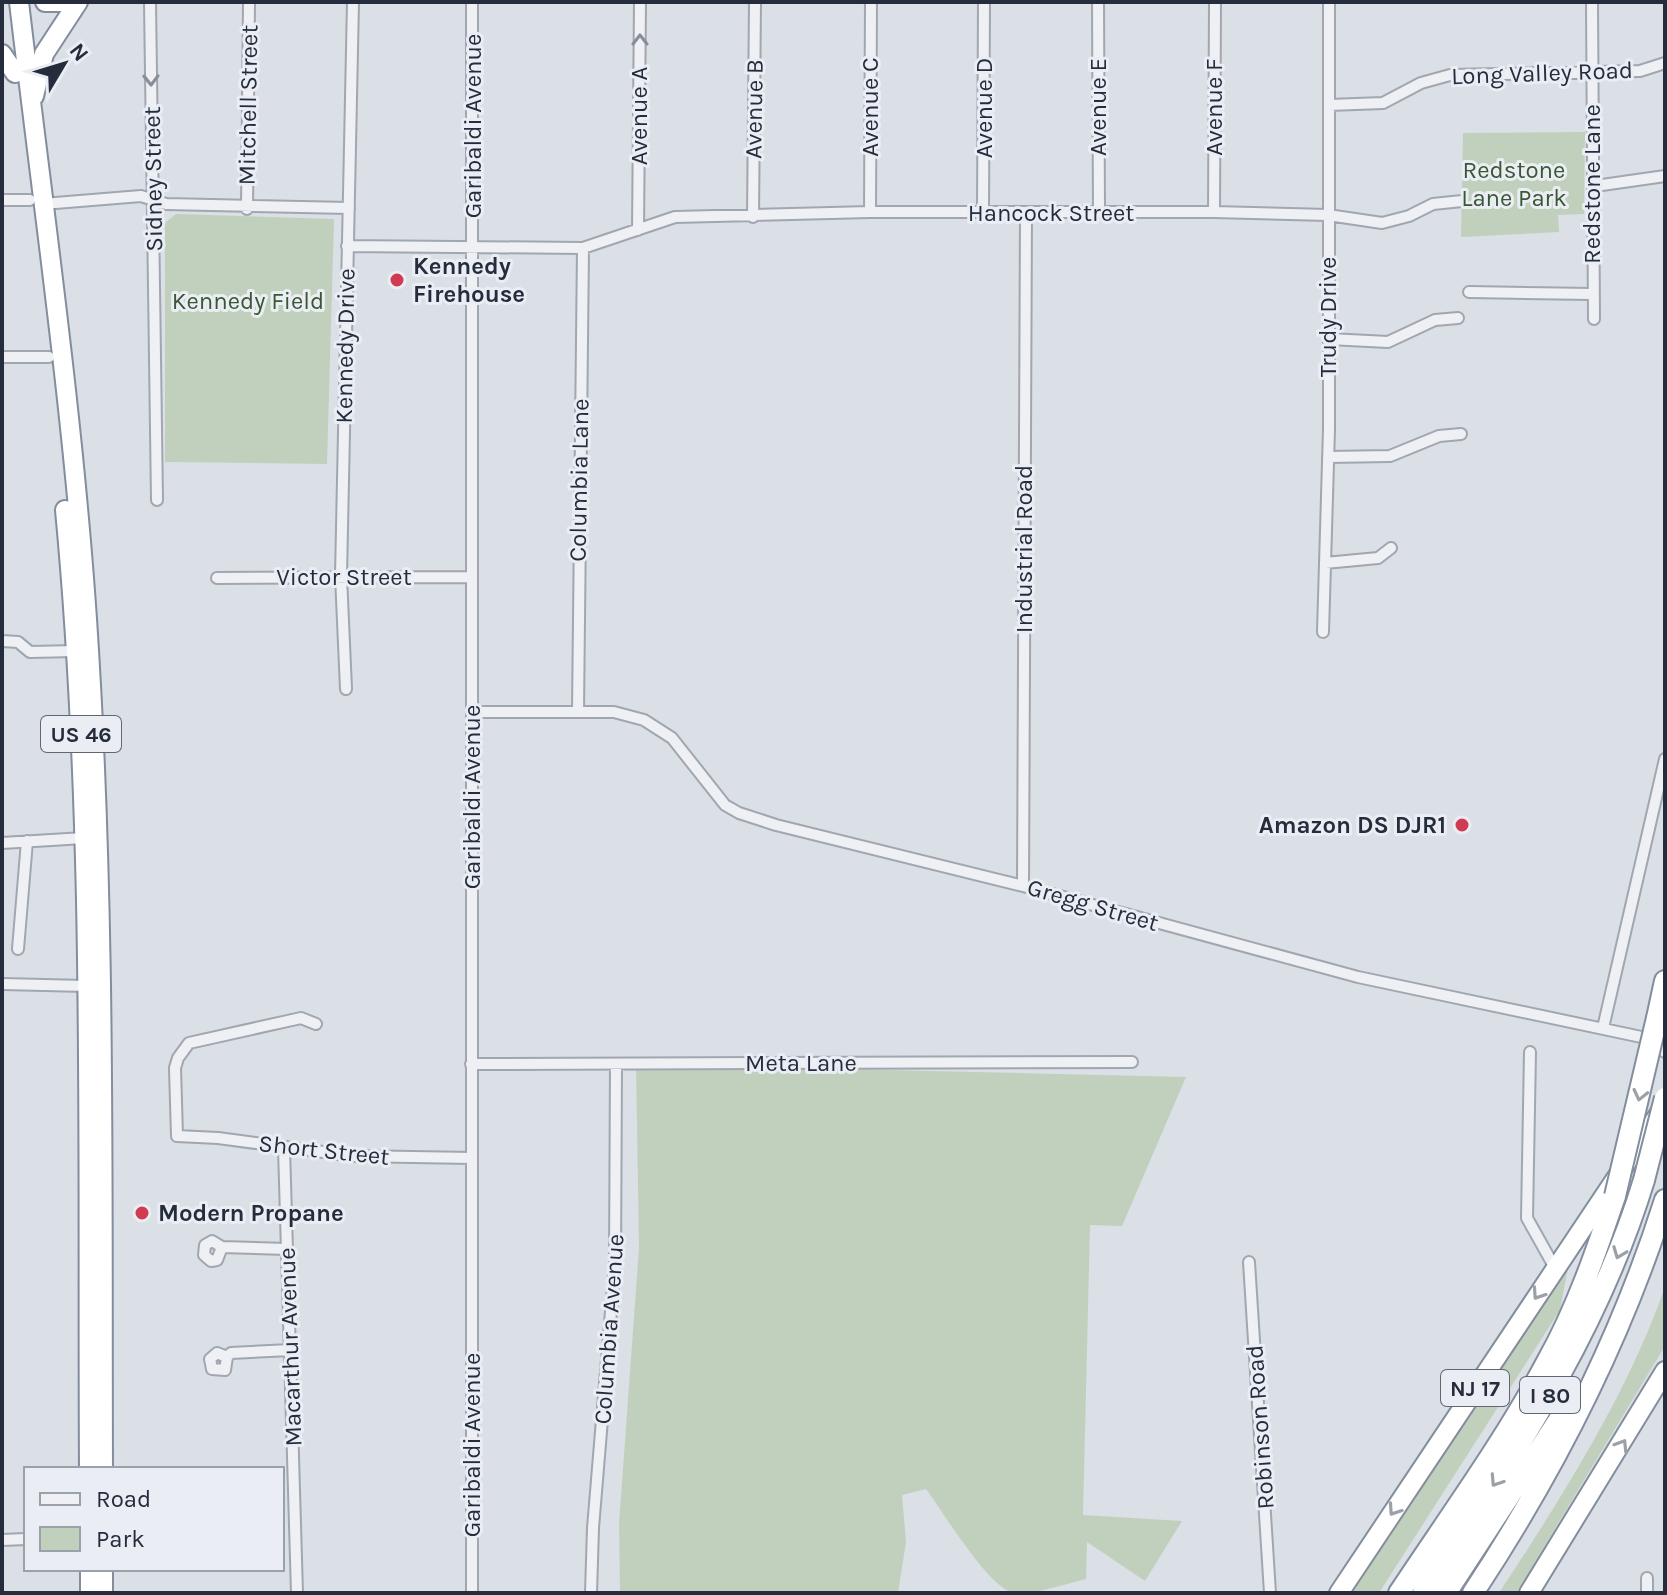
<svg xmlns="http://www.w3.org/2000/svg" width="1667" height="1595" font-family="Karla,sans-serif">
  <rect width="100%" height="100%" fill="#dbdfe6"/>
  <path fill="#c1d0bc" d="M1585,132L1584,214L1558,215L1559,232L1461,237L1463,133Z
    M176,214L334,219L327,464L165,462V223Z
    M636,1064L1186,1077L1122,1226L1090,1225L1083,1515L1182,1521L1145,1581L1087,1542L1086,1579C1064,1584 1035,1595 1014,1593C989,1589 942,1510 926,1489L902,1495L906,1542L898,1593H620L619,1524L639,1248Z
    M1568,1268L1560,1310L1379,1593H1350Z
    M1665,1287V1346L1516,1593H1499C1562,1497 1627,1395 1665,1287Z"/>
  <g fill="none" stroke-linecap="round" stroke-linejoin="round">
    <g stroke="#a1a6b0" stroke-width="14">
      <path id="minor" d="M150,2L157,500
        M1098,2L1099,212
        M1592,2L1594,319
        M1329,105L1383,103L1421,83L1450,75L1640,71L1665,63
        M1595,186L1665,176
        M2,200H30
        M43,204L141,196L166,204L349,208
        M247,209L249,2
        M870,212L871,2
        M1214,212L1215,2
        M983,213L984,2
        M753,217L755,2
        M638,230L640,2
        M347,246L583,248L675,217L870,212H1214L1328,215L1382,223L1409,216L1433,204L1462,201
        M1469,292L1592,294
        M1329,339L1388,342L1435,320L1458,318
        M2,357H49
        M1328,457L1390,456L1439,436L1461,434
        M1325,563L1378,558L1391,548
        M217,578L471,577
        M1323,632L1329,429V2
        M2,641L18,642L30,652L76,651
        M346,689L341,576L353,2
        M473,712H614L644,720L672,738L725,805L739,813L776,825L1023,886L1358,977L1665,1042
        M578,712L583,248
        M2,843L84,838
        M1023,886L1026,213
        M18,949L27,841
        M2,984L86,986
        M316,1024L301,1018L189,1043L178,1058L175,1068L177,1136L218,1138L353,1156L472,1158
        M1603,1028L1665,759
        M1650,1042L1665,1052
        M1530,1052L1527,1218L1555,1268
        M471,1064L1132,1062
        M284,1148L297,1593
        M222,1247L217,1260L211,1261L204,1255L205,1245L212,1241L222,1247L287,1249
        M1249,1262L1270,1593
        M227,1357L225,1370L212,1369L210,1359L217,1353L227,1357L231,1353L290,1350
        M2,1540L26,1539
        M472,1593V2
        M591,1593L593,1528L615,1263L616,1064
        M1647,1593V1578"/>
    </g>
    <g stroke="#828d9d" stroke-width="22">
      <path id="trunk" d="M19,2C43,207 73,413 87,619C106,902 102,1186 103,1469
        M45,2H61
        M2,54L15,73
        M34,96L44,54L78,2
        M65,510C95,828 87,1149 89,1469
        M90,1569V1593
        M103,1593V1569
        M1339,1593L1659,1114
        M1529,1593L1665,1371"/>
    </g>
    <g stroke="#828d9d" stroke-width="24">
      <path id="motorway" d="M1657,1018L1665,981
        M1399,1593C1450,1516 1505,1441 1548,1360C1577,1308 1596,1252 1615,1196
        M1423,1593C1512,1457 1596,1337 1644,1180
        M1446,1593L1566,1409
        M1473,1593C1553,1472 1621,1339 1665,1200"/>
    </g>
    <use href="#minor" stroke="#eef0f4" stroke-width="10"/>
    <use href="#trunk" stroke="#fff" stroke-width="18"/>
    <use href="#motorway" stroke="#fff" stroke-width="20"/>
    <g stroke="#828d9d" stroke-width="24" stroke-linecap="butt">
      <path id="motorway-bridge" d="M1644,1180L1665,1098
        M1615,1196L1657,1018"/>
    </g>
    <use href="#motorway-bridge" stroke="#fff" stroke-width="20"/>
  </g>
  <defs><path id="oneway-chevron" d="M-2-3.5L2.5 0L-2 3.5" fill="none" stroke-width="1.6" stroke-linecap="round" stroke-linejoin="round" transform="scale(2)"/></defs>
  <g stroke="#8a8e98">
    <use href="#oneway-chevron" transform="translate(640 40) rotate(-90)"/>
    <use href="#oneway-chevron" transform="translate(151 80) rotate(89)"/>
  </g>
  <g stroke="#9da0a7">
    <use href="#oneway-chevron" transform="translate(1640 1095) rotate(103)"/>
    <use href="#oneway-chevron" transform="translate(1619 1253) rotate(111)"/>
    <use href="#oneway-chevron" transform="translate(1538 1294) rotate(124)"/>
    <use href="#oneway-chevron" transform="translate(1622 1445) rotate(-58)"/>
    <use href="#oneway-chevron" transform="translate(1496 1481) rotate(123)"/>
    <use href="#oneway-chevron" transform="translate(1394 1510) rotate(124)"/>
  </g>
  <g fill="#d03b52" stroke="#eaeef4" stroke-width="3">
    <circle cx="397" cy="280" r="8"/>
    <circle cx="1462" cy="825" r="8"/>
    <circle cx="142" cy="1213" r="8"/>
  </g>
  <g text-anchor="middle" stroke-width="6" stroke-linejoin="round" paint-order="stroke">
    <g fill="#eaeef4" stroke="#606773" stroke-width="2">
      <rect x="41" y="716" width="80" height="36" rx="6"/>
      <rect x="1441" y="1370" width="68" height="36" rx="6"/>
      <rect x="1520" y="1377" width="60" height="36" rx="6"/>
    </g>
    <g font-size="22" font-weight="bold" fill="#252d3c">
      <text x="81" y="742">US 46</text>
      <text x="1475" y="1396">NJ 17</text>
      <text x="1550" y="1403">I 80</text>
    </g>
    <g font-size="24" fill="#252d3c" stroke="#eaeef4">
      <text transform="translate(1542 73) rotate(-2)" y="8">Long Valley Road</text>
      <text transform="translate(248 105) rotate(-89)" y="8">Mitchell Street</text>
      <text transform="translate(870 107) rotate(-90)" y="8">Avenue C</text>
      <text transform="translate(1098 107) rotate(-90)" y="8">Avenue E</text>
      <text transform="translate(1214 107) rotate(-90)" y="8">Avenue F</text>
      <text transform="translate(984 108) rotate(-90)" y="8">Avenue D</text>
      <text transform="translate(754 109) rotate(-89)" y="8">Avenue B</text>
      <text transform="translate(639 116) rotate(-90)" y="8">Avenue A</text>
      <text transform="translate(473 126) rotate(-90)" y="8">Garibaldi Avenue</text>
      <text transform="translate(153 179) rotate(-91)" y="8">Sidney Street</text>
      <text transform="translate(1592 184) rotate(-90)" y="8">Redstone Lane</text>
      <text x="1051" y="221">Hancock Street</text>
      <text transform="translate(1328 317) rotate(-90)" y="8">Trudy Drive</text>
      <text transform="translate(345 346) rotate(-89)" y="8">Kennedy Drive</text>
      <text transform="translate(579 480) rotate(-89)" y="8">Columbia Lane</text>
      <text transform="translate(1024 549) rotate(-90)" y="8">Industrial Road</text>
      <text x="344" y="585">Victor Street</text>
      <text transform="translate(472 797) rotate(-90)" y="8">Garibaldi Avenue</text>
      <text transform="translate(1093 905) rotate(16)" y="8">Gregg Street</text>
      <text x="801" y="1071">Meta Lane</text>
      <text transform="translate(324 1150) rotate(6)" y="8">Short Street</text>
      <text transform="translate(609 1329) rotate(-86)" y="8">Columbia Avenue</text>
      <text transform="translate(290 1347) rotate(-92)" y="8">Macarthur Avenue</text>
      <text transform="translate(1260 1427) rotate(-94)" y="8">Robinson Road</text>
      <text transform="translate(472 1445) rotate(-90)" y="8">Garibaldi Avenue</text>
    </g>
    <g font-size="24" fill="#395832" stroke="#eaeef4">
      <text x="1514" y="178">Redstone<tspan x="1514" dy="28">Lane Park</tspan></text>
      <text x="248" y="309">Kennedy Field</text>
    </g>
    <g font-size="24" font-weight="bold" fill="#252d3c" stroke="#eaeef4" text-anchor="start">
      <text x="413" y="274">Kennedy<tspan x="413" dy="28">Firehouse</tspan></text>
      <text x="1446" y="833" text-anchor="end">Amazon DS DJR1</text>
      <text x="158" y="1221">Modern Propane</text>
    </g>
  </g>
  <rect width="1667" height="1595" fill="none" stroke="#252d3c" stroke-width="8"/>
  <rect x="24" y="1467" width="260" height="104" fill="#eaeef4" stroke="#9ba1aa" stroke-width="2"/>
  <rect x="40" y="1493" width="40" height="12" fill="#eef0f4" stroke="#9ba1aa" stroke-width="2"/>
  <text x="96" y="1507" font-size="24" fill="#252d3c">Road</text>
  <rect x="40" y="1527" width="40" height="24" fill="#c1d0bc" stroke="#9ba1aa" stroke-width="2"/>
  <text x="96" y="1547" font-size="24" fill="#252d3c">Park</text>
  <g transform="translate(64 64) rotate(52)" stroke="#eaeef4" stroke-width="6" paint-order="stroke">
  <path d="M0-6L14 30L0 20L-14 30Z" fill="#252d3c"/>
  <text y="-12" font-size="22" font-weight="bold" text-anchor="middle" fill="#252d3c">N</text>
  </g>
</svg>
